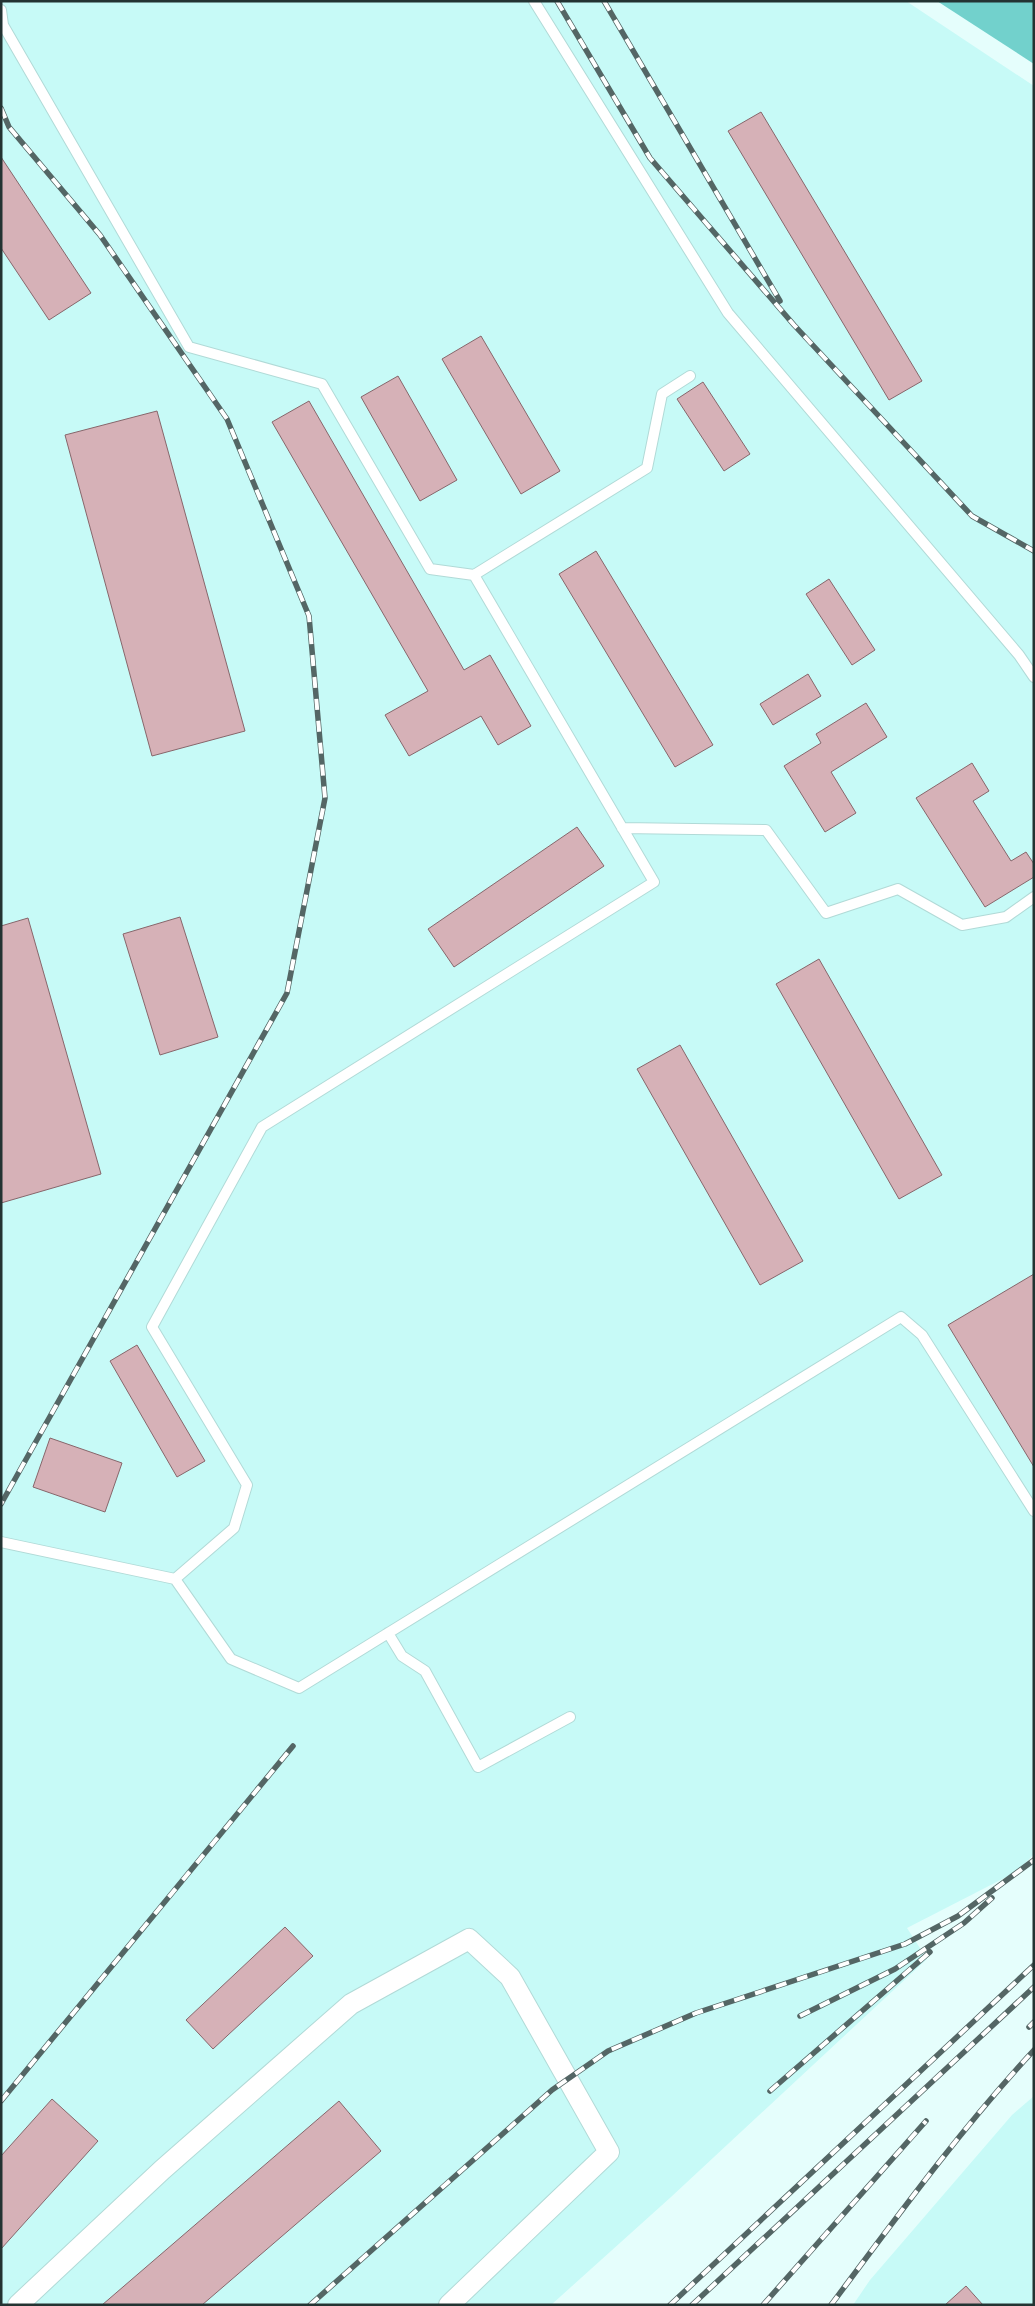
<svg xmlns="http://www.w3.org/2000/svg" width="1035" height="2306" font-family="Literata,serif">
  <rect width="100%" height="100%" fill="#e5fefc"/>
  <path fill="#c7faf7" d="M1,1H906L1034,86V1854L1018,1871L907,1928L927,1959L671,2197L551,2305H1Z
    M1034,2096V2305H853L870,2280L1012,2115Z"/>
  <path fill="#72d1cc" d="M937,1H1034V64Z"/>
  <path fill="#d6b1b7" stroke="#87666b" d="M761,112L922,381L889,400L728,131Z
    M1,157L91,293L49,320L1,248Z
    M481,336L560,471L521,494L442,359Z
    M398,376L457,480L420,501L361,397Z
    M703,382L750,454L724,471L677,399Z
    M309,401L464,670L490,655L531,726L498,745L481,716L409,756L385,715L428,691L272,422Z
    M157,411L245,731L152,756L65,435Z
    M596,551L713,745L675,767L559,574Z
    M829,579L875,650L852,665L806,594Z
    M808,674L821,696L773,725L760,704Z
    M866,703L887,737L831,772L856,813L825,832L784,766L821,743L816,734Z
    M972,763L989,791L973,801L1011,861L1026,852L1034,864V877L985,907L916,798Z
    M577,827L604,866L454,967L428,929Z
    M180,917L218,1037L160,1055L123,934Z
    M28,918L101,1174L1,1203V926Z
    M819,959L942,1175L899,1199L776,984Z
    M680,1045L803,1261L760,1285L637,1069Z
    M1034,1274V1467L948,1325Z
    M137,1345L205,1461L177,1477L110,1361Z
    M50,1438L122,1463L105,1512L33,1487Z
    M285,1927L313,1956L213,2049L186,2020Z
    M52,2099L98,2141L1,2249V2156Z
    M339,2101L381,2151L202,2305H102Z
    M966,2286L983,2305H945Z"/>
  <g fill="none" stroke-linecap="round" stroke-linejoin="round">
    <g stroke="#b1dad7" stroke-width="12">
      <path id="lane" d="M534,1L728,313L1019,655L1034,677
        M1,10L3,25L189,347L322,384L430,569L474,575L654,882L262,1127L152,1327L247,1485L234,1528L175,1579
        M474,575L647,468L662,394L690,376
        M622,828L766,830L826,913L898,889L962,925L1006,917L1034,897
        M1,1542L175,1579L231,1659L299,1688L901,1317L922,1335L1034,1511
        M388,1633L402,1656L425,1671L478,1767L570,1717"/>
    </g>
    <g stroke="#b1dad7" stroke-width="22">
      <path id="street" d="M18,2305L162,2170L351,2004L469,1939L510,1977L609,2152L449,2305"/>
    </g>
    <use href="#lane" stroke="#fff" stroke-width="10"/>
    <use href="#street" stroke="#fff" stroke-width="20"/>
    <g stroke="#546665" stroke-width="5.5">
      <path id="rail" d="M557,1L650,158L794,325L972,516L1034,551
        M604,1L780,301
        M1,108L9,127L100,235L227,419L309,616L325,798L287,993L1,1504
        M800,2016L895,1969L964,1923L992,1898
        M1029,2027L1034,2022
        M770,2091L930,1952
        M1,2101L293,1746
        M310,2305L552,2090L608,2051L696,2013L905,1944L958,1916L1034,1860
        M670,2305L1034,1965
        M692,2305L1034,1987
        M763,2305L926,2121
        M831,2305C896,2218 960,2130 1034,2050"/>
    </g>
    <use href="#rail" stroke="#fff" stroke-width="4" stroke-dasharray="11" stroke-linecap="butt"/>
  </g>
  <rect width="1035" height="2306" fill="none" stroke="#233332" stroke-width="5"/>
</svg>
